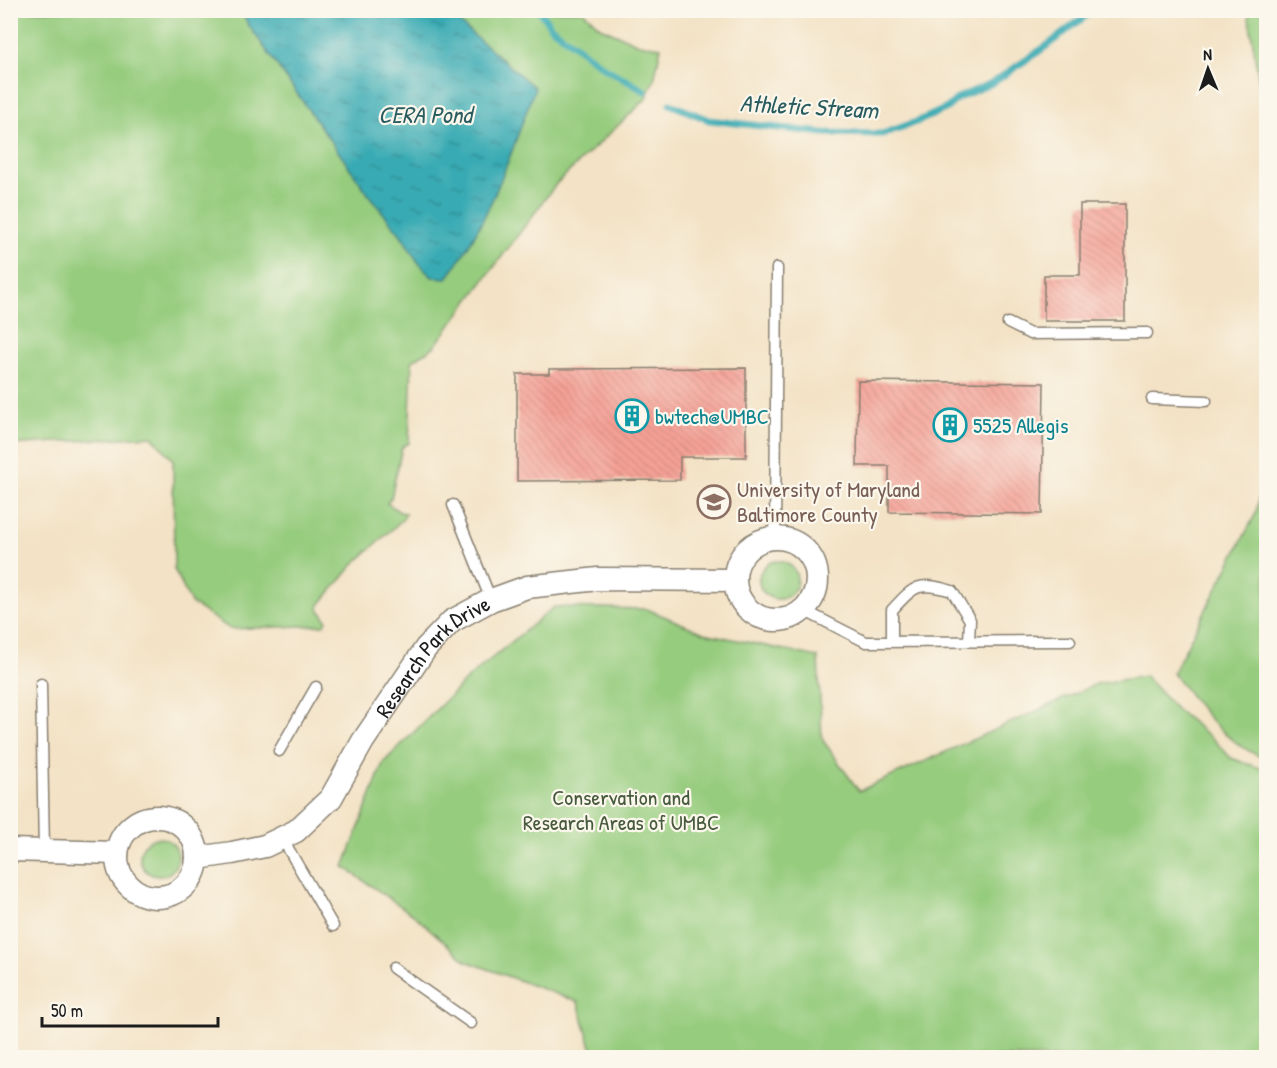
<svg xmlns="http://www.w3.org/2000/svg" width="1277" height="1068" font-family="'Patrick Hand',sans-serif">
  <defs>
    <pattern id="water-ripples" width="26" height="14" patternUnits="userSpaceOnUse" patternTransform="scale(1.5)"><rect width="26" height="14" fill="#38aab3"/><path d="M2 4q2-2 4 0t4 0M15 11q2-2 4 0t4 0" fill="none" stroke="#2e8a91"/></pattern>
    <pattern id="building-back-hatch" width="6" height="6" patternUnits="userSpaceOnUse" patternTransform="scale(1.5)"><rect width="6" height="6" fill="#f5a095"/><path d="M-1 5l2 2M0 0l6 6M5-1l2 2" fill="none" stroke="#d18980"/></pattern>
  </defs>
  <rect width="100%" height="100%" fill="#fbf7ec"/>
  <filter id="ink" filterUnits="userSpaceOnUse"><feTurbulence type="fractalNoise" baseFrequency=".0167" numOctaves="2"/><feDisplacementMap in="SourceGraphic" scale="12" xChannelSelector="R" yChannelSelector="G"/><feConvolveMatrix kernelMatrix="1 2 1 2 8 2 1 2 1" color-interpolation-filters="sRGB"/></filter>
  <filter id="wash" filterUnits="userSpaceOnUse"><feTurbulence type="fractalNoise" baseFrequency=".008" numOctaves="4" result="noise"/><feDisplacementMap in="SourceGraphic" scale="24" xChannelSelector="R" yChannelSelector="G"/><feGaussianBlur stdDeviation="1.35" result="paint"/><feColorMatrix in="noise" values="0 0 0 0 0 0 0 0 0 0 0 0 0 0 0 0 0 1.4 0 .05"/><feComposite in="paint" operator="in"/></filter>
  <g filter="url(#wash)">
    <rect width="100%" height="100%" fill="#f3e2c5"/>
    <path fill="#96cc7e" stroke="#59744d" stroke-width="1.5" d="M11,11H583L600,27L639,44L661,47L654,80L645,100L557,183L434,347L412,361L409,443L402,447L391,498L387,503L400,512L406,513L403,519L354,564L318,607L327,621L324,625L230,629L191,603L174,569L173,460L152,436L11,445Z
      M1248,11H1266V128Z
      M1266,450V759C1225,744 1198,706 1173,673L1256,513Z
      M759 580a19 19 0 1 1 38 0a19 19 0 1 1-38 0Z
      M554,607L647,609L704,633L818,657L822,739L859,791L1096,684L1145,676L1177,710L1214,740L1231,758L1266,770V1057H594L578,1002L466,961L416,917L344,867L383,763L469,677Z
      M140 857a19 19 0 1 1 38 0a19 19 0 1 1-38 0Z"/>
    <path fill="url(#water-ripples)" stroke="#2a6368" stroke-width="1.5" d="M242,11H446L535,88C511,153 490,222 447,278L432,277L418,262L401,235L371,198L247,23Z"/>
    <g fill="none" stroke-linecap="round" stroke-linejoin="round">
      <path stroke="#38aab3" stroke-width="7" d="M539,10L551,27L603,67L645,91
        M670,104L709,120L823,133L882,134L919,121L947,108L958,98L994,82L1048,45L1093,10"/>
    </g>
    <g id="blocks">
      <path fill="url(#building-back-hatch)" d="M1080,204H1125V321H1044V275H1080Z
        M746,368V457H680V480L517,481V374H549V369Z
        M858,381L1044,383L1042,514L889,512V466H857Z"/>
    </g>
  </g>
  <g filter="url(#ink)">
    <use href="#blocks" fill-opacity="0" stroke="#887f70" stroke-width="1.5"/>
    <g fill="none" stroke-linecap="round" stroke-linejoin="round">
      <g stroke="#887f70" stroke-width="13">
        <path id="service" d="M1008,323L1030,334L1147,333
          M1152,399L1206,401
          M453,505L491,600
          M775,539L777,268
          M803,610L866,642L1070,641
          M892,642V610C915,585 919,581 952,591L970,620L969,641
          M41,684L44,851
          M279,751L316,687
          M282,838L333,926
          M393,968L471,1023"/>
      </g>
      <g stroke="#887f70" stroke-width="25">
        <g id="minor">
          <circle cx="776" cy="579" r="41"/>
          <circle cx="157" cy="857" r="40"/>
          <path d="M10,850L117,853"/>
          <path id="s1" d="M197,858L232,853L265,846L296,831L331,798L363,741L426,648L452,621L491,600L527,587L598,579L735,580"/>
        </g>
      </g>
      <use href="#service" stroke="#fff" stroke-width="10"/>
      <use href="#minor" stroke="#fff" stroke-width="22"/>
    </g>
  </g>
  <defs>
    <g id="building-ring" transform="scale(1.725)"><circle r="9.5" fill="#fbf7ec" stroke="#0f9aa8" stroke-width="1.5"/><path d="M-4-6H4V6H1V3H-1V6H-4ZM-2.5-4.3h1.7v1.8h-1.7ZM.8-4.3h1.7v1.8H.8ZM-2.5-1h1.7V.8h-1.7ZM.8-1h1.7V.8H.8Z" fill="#0f9aa8"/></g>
    <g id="university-ring" transform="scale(1.725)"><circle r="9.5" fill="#fbf7ec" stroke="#8d6e63" stroke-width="1.5"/><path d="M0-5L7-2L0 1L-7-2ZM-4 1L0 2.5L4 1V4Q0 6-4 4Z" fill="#8d6e63"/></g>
  </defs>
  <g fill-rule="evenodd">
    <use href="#building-ring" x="632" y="416"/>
    <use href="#building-ring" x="950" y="425"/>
    <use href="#university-ring" x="714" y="502"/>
  </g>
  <g text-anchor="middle" stroke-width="4.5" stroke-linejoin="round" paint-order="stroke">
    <g font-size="22" fill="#0d838f" stroke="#fbf7ec" text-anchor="start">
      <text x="655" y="424">bwtech@UMBC</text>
      <text x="973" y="433">5525 Allegis</text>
    </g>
    <g font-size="22" fill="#785e54" stroke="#fbf7ec" text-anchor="start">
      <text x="737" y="497">University of Maryland<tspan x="737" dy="25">Baltimore County</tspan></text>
    </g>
    <g font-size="22" fill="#1c1c1c" stroke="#fbf7ec">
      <text dy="8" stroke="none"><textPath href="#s1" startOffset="328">Research Park Drive</textPath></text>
    </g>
    <g font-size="22" fill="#475a3e" stroke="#fbf7ec">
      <text x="621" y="805">Conservation and<tspan x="621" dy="25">Research Areas of UMBC</tspan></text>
    </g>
    <g font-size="24" font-style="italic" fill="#295c60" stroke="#fbf7ec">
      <text transform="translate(809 107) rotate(3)" y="8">Athletic Stream</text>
      <text x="425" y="123">CERA Pond</text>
    </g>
  </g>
  <rect width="1277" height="1068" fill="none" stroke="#fbf7ec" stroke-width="36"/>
  <g transform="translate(1208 69) rotate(358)" stroke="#fbf7ec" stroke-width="4.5" paint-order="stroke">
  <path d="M0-4.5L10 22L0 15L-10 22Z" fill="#1c1c1c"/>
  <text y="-9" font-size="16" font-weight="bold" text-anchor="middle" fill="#1c1c1c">N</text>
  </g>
  <path d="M42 1017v9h176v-9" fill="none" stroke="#1c1c1c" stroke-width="3"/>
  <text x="51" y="1017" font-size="18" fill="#1c1c1c" stroke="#fbf7ec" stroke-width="4.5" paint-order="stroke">50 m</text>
</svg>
